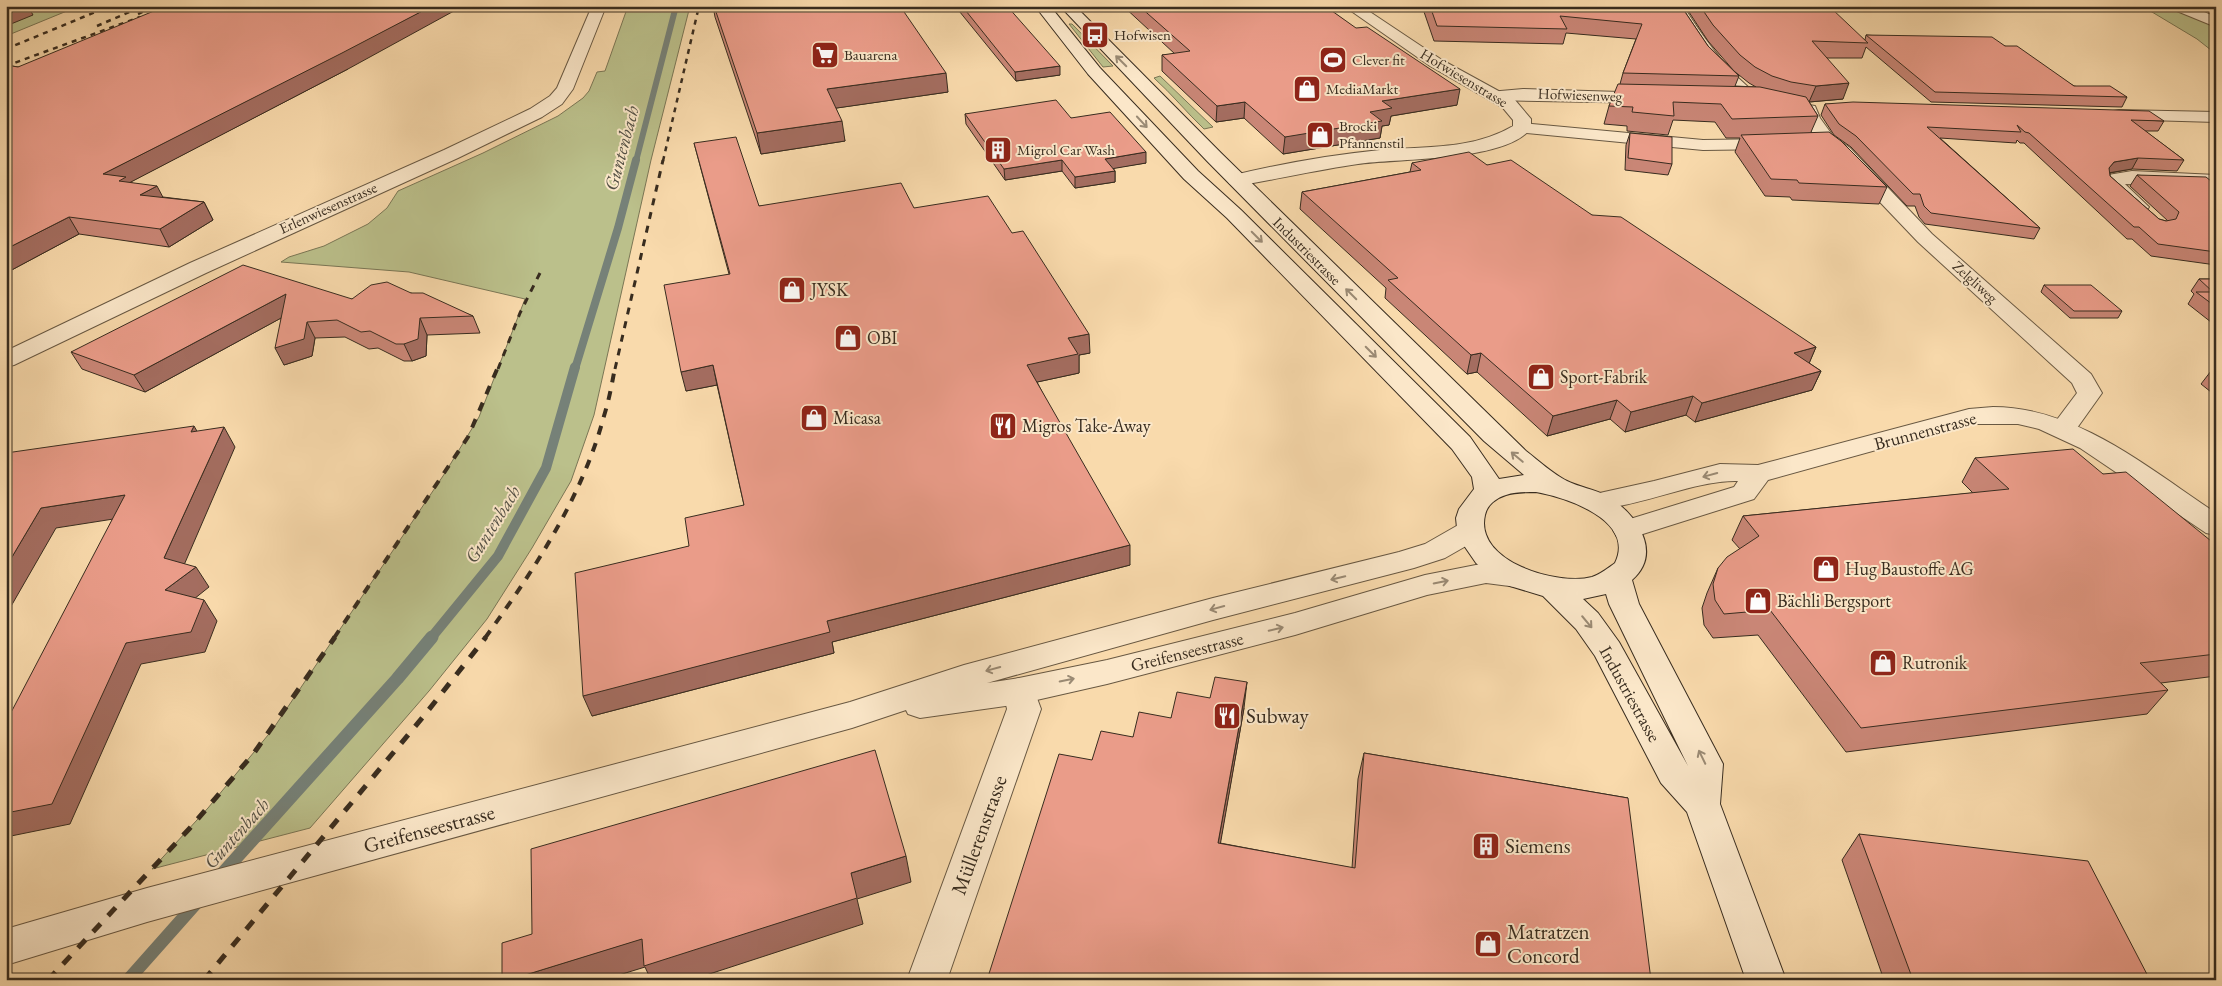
<svg xmlns="http://www.w3.org/2000/svg" width="2222" height="986" font-family="'EB Garamond',serif">
  <rect width="100%" height="100%" fill="#f9daac"/>
  <filter id="stains"><feTurbulence type="fractalNoise" baseFrequency=".004" numOctaves="4"/><feColorMatrix values="0 0 0 0 .2 0 0 0 0 .09 0 0 0 0 .02 0 0 0 .5 -.17"/></filter>
  <radialGradient id="worn" r=".72"><stop offset=".6" stop-color="#630" stop-opacity="0"/><stop offset="1" stop-color="#630" stop-opacity=".3"/></radialGradient>
  <path fill="#bbc08b" stroke="#7a7655" d="M6,6H79L6,36Z
    M628,6H690L651,160L594,415L571,481L532,548L487,619L429,691L310,828L152,869L208,808L273,729L445,473L479,417L525,299L409,272L281,262L289,257L324,246L368,224L387,208L398,191L483,153L558,116L583,98L589,91L597,72L605,71Z
    M2142,6H2177L2216,23V54L2197,39Z
    M1069,24H1072L1113,66L1103,67Z
    M1160,76L1213,127L1204,129C1186,112 1172,94 1154,78Z"/>
  <g fill="none" stroke-linecap="round" stroke-linejoin="round">
    <path stroke="#768178" stroke-width="6" d="M636,161L676,6"/>
    <path stroke="#768178" stroke-width="8" d="M575,369L618,228L636,160"/>
    <path stroke="#768178" stroke-width="10" d="M431,638L498,556L546,468L575,367"/>
    <path stroke="#768178" stroke-width="13" d="M220,876L397,679L432,637
      M128,980L199,900"/>
    <g stroke="#685842" stroke-width="2">
      <path id="minor" d="M592,6H606L573,89L562,104L542,117L458,158L206,273L14,365L6,367V351L190,263L444,150L530,109L550,96L557,88Z
        M1669,6H1683C1702,35 1721,63 1747,86C1756,94 1776,95 1782,103L1779,107C1736,117 1687,37 1669,6Z
        M2170,6H2190L2216,17V27L2172,9Z
        M1523,89L1652,93L1658,94L1661,98L1658,102L1652,103L1489,100L1487,96L1489,92Z
        M1809,105L1815,106L1820,118L1833,136L1850,148L1932,234L2091,374L2102,393L2072,435L2063,437L2054,435L2050,429L2077,393L2072,383L1918,242L1836,156L1821,144L1802,119L1800,110L1803,106Z
        M2119,110L2216,112V122L2113,119L2110,115L2113,111Z
        M1522,123L1703,140L1775,139L1781,140L1784,144L1781,148L1775,149L1703,150L1516,132L1513,128L1516,124Z
        M2132,171L2216,175V187L2125,184L2149,207L2146,211C2131,215 2114,198 2105,186V179L2108,175Z
        M1019,678L1031,682L1041,709L947,980H907L1007,709L1003,691L1007,682Z"/>
    </g>
    <g stroke="#685842" stroke-width="2">
      <path id="tertiary" d="M1344,6H1361L1442,60L1515,100L1531,119V128C1507,162 1397,158 1358,164C1317,170 1277,179 1237,186L1230,184L1227,180L1230,176C1279,164 1330,155 1380,150C1426,146 1472,150 1513,126V120L1503,108L1430,66Z
        M1993,407C2077,407 2149,469 2216,513V535L2206,533L2080,448L2039,429L2018,424H1970L1768,480L1754,499L1627,539L1617,537L1613,530L1617,523L1734,487L1738,481C1703,480 1660,498 1624,505C1611,508 1599,512 1586,508L1582,502L1586,496L1654,481L1720,464L1758,465L1969,409Z
        M1470,522L1480,524L1484,531L1480,538L1445,558L1414,568L1213,620L987,683L1019,678L1107,660L1295,613L1425,575L1486,563L1528,570L1532,577L1528,584L1517,587L1486,583L1427,595L1295,635L1107,684L1019,704L920,718L908,714L906,710L852,728L147,922L6,965V929L147,888L850,702L964,665L1213,598L1399,552L1425,544L1460,524Z"/>
    </g>
    <g stroke="#382c1f" stroke-width="2">
      <path id="secondary" d="M1035,6H1050L1100,68L1198,171L1241,210L1470,437L1499,479L1524,475L1484,441L1207,161L1060,6H1075L1221,153L1526,451C1539,461 1553,474 1567,481C1579,487 1594,489 1607,496C1635,512 1664,552 1632,580L1639,604L1723,764L1720,804L1786,980H1746L1687,812L1661,783L1595,656L1576,629L1543,596L1510,586L1492,577L1476,563L1465,547L1457,528L1456,518L1459,509L1474,489L1472,477L1452,449L1227,218L1184,179L1088,74ZM1536,492C1565,497 1636,520 1615,563C1608,568 1601,574 1592,577C1558,586 1474,562 1485,515C1487,505 1496,498 1506,495C1515,492 1526,492 1536,492ZM1606,594L1609,604L1688,766L1619,642L1598,613L1583,599Z"/>
    </g>
    <use href="#minor" fill="#fbe7c9" fill-rule="evenodd"/>
    <use href="#tertiary" fill="#fbe7c9" fill-rule="evenodd"/>
    <use href="#secondary" fill="#fbe7c9" fill-rule="evenodd"/>
    <path stroke="#382c1f" stroke-width="2.5" stroke-dasharray="5 5" stroke-linecap="butt" d="M138,14L155,6
      M97,26L143,6
      M6,49L110,6
      M6,66L140,17
      M663,161L699,6"/>
    <path stroke="#382c1f" stroke-width="3" stroke-dasharray="7 7" stroke-linecap="butt" d="M498,369L520,313L540,273
      M615,369L663,160"/>
    <path stroke="#382c1f" stroke-width="4" stroke-dasharray="9 9" stroke-linecap="butt" d="M334,638L468,437L498,367
      M485,638C534,570 582,498 604,416C609,400 612,384 615,367"/>
    <path stroke="#382c1f" stroke-width="5" stroke-dasharray="11 11" stroke-linecap="butt" d="M48,980L190,828L254,753L335,637
      M204,980L423,717L486,637"/>
  </g>
  <path fill="#c98676" stroke="#382c1f" d="M713,6H900L948,92L836,108L845,141L761,154L715,17Z
    M955,6H1007L1060,75L1016,81Z
    M1123,6H1325L1457,105L1391,116L1389,125L1382,126L1380,138L1283,154L1244,118L1216,122L1162,71V55L1175,54Z
    M1422,6H1681L1708,46L1739,76L1735,86L1756,87L1749,83L1734,71L1708,41L1685,6H1802L1865,40L1866,35L2005,46L2074,86L2127,97L2122,107L1931,102L1866,47L1862,58H1827L1843,99L1809,102L1818,116L1811,132L1887,187L1879,204L1792,200L1790,197L1765,196L1735,152L1740,138H1726L1715,122L1673,120L1668,135L1627,131V126L1604,124L1609,106L1620,84L1623,73L1636,39L1566,33L1563,44L1434,41Z
    M6,65L18,67L348,69L130,182L163,197L204,202L213,220L169,247L79,234L6,273Z
    M1825,104L2164,121L2158,131H2145L2184,160L2177,171L2132,169L2110,173V176L2159,219L2166,221H2168L2130,186L2137,175L2216,185V265L2151,256L2132,239H2127L2024,143H2020L2017,140L2016,143L1940,138L2040,228L2034,239L1925,224L1919,217L1915,206H1907L1851,147L1834,135L1821,115Z
    M965,114L1071,118L1146,163L1113,168L1115,171V182L1075,188L1062,171L1005,180L966,124Z
    M1630,133L1672,164L1668,175L1625,170L1626,145Z
    M694,143L759,206L914,208L1090,353L1079,355V373L1037,382L1130,565L832,642L834,653L592,716L689,546L744,505L717,385L686,391L729,274Z
    M1412,163L1487,165L1592,215L1816,347L1809,363L1821,371L1812,390L1695,422L1686,415L1625,432L1610,419L1547,436L1477,372L1467,374L1385,298L1386,288L1300,209L1302,192L1410,172Z
    M2199,279H2216V326L2188,304L2194,294L2191,291Z
    M2044,285L2122,311L2118,318H2070L2041,292Z
    M411,293L473,316L480,333L427,335L426,356L412,361H404L378,348L369,349L345,337L315,338L312,356L284,365L281,318L145,392L82,369L71,352L352,299Z
    M2211,371H2216V396L2201,384Z
    M1975,458L2103,474L2216,545V676L2161,683L2168,690L2147,714L1846,752L1758,635L1713,638L1704,625L1702,608L1707,593L1718,568L1740,549L1732,540L1743,516L1973,493L1962,482Z
    M1244,708L1220,843L1352,868L1358,779L1364,753L1628,798L987,980L1092,760L1133,737L1171,718Z
    M1859,834L2150,980H1884L1842,860Z"/>
  <path fill="#a46d60" stroke="#382c1f" d="M6,6H28L33,15L6,26Z
    M432,6H463L348,69L129,183L136,194L103,174Z
    M1060,66V75L1016,81L1015,72Z
    M946,73L948,92L830,109L827,89Z
    M1849,83L1843,99L1809,102L1816,86Z
    M1460,89L1457,105L1391,116L1389,125L1382,126L1380,138L1283,154L1285,137L1370,112L1382,101Z
    M1245,102L1244,118L1216,122L1217,106Z
    M842,121L845,141L761,154L757,133Z
    M1146,152V163L1105,170V159Z
    M2138,158L2132,169L2108,173L2109,168L2114,162Z
    M1062,160V171L1005,180L1004,169Z
    M1115,171V182L1075,188V177Z
    M157,186L166,203L140,195Z
    M204,202L213,220L169,247L160,229Z
    M69,217L79,234L6,273V249Z
    M286,294L294,311L145,392L134,375Z
    M420,318L427,335L426,356L412,361L404,344Z
    M307,322L315,338L312,356L284,365L275,348Z
    M1089,334L1090,353L1079,355V373L1028,384L1027,365L1068,338Z
    M1816,347L1808,366L1794,353Z
    M1481,353L1477,372L1467,374L1471,355Z
    M713,365L717,385L686,391L681,372Z
    M1821,371L1812,390L1695,422L1702,403Z
    M1693,396L1686,415L1625,432L1631,412Z
    M1617,400L1610,419L1547,436L1553,416Z
    M194,426L205,445L191,432Z
    M224,427L235,447L178,579L164,558Z
    M125,495L139,515L56,528L6,615V567L41,508Z
    M1130,545V565L832,642L834,653L592,716L583,696L827,621Z
    M196,567L209,587L179,611L165,590Z
    M204,600L217,621L205,652L141,664L70,824L6,837V813L126,643Z
    M1247,682L1244,708L1216,869L1218,843Z
    M906,856L911,882L857,899L863,924L691,980H651L645,967L603,980H509Z"/>
  <path fill="#ea9c89" stroke="#382c1f" d="M166,6H432L342,53L103,174L126,177L119,181L157,186L140,195L204,202L160,229L69,217L6,249V65L18,67Z
    M714,6H900L946,73L827,89L842,121L757,133Z
    M962,6H1007L1060,66L1015,72Z
    M1139,6H1325L1356,28L1367,27L1460,89L1382,101L1392,108L1370,112L1382,121L1285,137L1245,102L1217,106L1162,55L1190,51Z
    M1430,6H1681L1708,46L1739,76L1623,73L1642,24L1560,16L1567,29L1437,26Z
    M1700,6H1802L1831,8L1868,43L1812,41L1849,83L1816,86L1791,82L1772,76L1755,67L1740,55L1713,25Z
    M1866,35L1992,37L2005,46H2017L2074,86H2110L2127,97L1935,92Z
    M1618,84L1760,87L1806,97L1818,116L1732,119L1721,104L1673,102L1674,116L1632,112L1633,107L1609,106Z
    M1056,100L1071,118L1110,112L1146,152L1105,159L1115,171L1075,177L1062,160L1004,169L965,114Z
    M1853,102L2149,111L2164,121L2131,120L2184,160L2138,158L2114,162L2109,168L2110,176L2159,219L2166,221L2176,219L2179,212L2137,175L2206,177L2216,185V252L2158,244L2139,227H2134L2029,133L2025,132L2017,125L2021,132L1927,127L2040,228L1931,213L1924,206L1920,194H1913L1856,136L1839,124L1825,104Z
    M1829,132L1841,141L1887,187L1799,183L1797,180L1771,179L1741,135Z
    M1630,133L1672,137V164L1628,158Z
    M736,137L759,206L901,183L914,208L988,196L1012,233L1023,231L1089,334L1068,338L1078,354L1027,365L1130,545L827,621L830,632L583,696L575,573L689,546L685,518L744,505L713,365L681,372L664,285L730,274L694,143Z
    M1469,152L1487,165L1511,160L1592,215L1621,217L1816,347L1794,353L1821,371L1702,403L1693,396L1631,412L1617,400L1553,416L1481,353L1471,355L1388,280L1398,278L1302,192L1421,170L1412,163Z
    M243,265L352,299L371,285L387,282L411,293H423L473,316L420,318L418,339L404,344H396L370,331L361,332L337,320L307,322L304,339L275,348L286,294L134,375L71,352Z
    M2199,279H2216V307L2196,292H2213Z
    M2044,285H2091L2122,311H2074Z
    M2211,371H2216V375Z
    M194,426L191,432L224,427L164,558L196,567L165,590L204,600L191,632L126,643L52,804L6,813V722L125,495L41,508L6,567V453Z
    M2073,449L2103,474L2126,472L2216,545V654L2140,663L2168,690L1861,728L1770,610L1724,614L1715,600L1713,584L1718,568L1727,557L1759,536L1743,516L2009,489L1975,458Z
    M1215,677L1247,682L1218,843L1355,868L1364,753L1628,798L1651,980H987L1059,754L1092,760L1101,731L1133,737L1139,712L1171,718L1177,692L1210,698Z
    M875,750L906,856L851,873L857,898L644,966L642,939L509,980H502V943L532,934L531,849Z
    M1859,834L2088,861L2150,980H1913Z"/>
  <defs><path id="oneway-shaft" d="M-6 0H5M1.5-3L5.5 0L1.5 3" fill="none" stroke-width="1.6" stroke-linecap="round" stroke-linejoin="round" transform="scale(1.25)"/></defs>
  <g stroke="#9a8a74">
    <use href="#oneway-shaft" transform="translate(1121 61) rotate(-135)"/>
    <use href="#oneway-shaft" transform="translate(1142 122) rotate(47)"/>
    <use href="#oneway-shaft" transform="translate(1257 237) rotate(45)"/>
    <use href="#oneway-shaft" transform="translate(1351 294) rotate(-135)"/>
    <use href="#oneway-shaft" transform="translate(1371 352) rotate(45)"/>
    <use href="#oneway-shaft" transform="translate(1517 457) rotate(-140)"/>
    <use href="#oneway-shaft" transform="translate(1710 475) rotate(165)"/>
    <use href="#oneway-shaft" transform="translate(1338 578) rotate(166)"/>
    <use href="#oneway-shaft" transform="translate(1441 582) rotate(-11)"/>
    <use href="#oneway-shaft" transform="translate(1217 608) rotate(165)"/>
    <use href="#oneway-shaft" transform="translate(1587 622) rotate(50)"/>
    <use href="#oneway-shaft" transform="translate(1276 629) rotate(-14)"/>
    <use href="#oneway-shaft" transform="translate(993 669) rotate(165)"/>
    <use href="#oneway-shaft" transform="translate(1067 680) rotate(-12)"/>
    <use href="#oneway-shaft" transform="translate(1702 757) rotate(-116)"/>
  </g>
  <defs>
    <g id="bus-square" transform="scale(1.4375)"><rect x="-9" y="-9" width="18" height="18" rx="4" fill="#8f2418" stroke="#fbe7c9"/><path d="M-5-6H5V4H4V6H2V4H-2V6H-4V4H-5ZM-3.5-4V0h7V-4ZM-3.5 1.2v1.5H-2V1.2ZM2 1.2v1.5H3.5V1.2Z" fill="#fff"/></g>
    <g id="supermarket-square" transform="scale(1.4375)"><rect x="-9" y="-9" width="18" height="18" rx="4" fill="#8f2418" stroke="#fbe7c9"/><path d="M-6-5.5h2.5l.6 2H6L4.5 2H-2.5L-4.4-4H-6ZM-1.5 3.2a1.3 1.3 0 1 0 .1 0ZM3 3.2a1.3 1.3 0 1 0 .1 0Z" fill="#fff"/></g>
    <g id="stadium-square" transform="scale(1.4375)"><rect x="-9" y="-9" width="18" height="18" rx="4" fill="#8f2418" stroke="#fbe7c9"/><path d="M0-5a6.5 5 0 1 0 0 10a6.5 5 0 1 0 0-10ZM-3.5-1.8h7v3.6h-7Z" fill="#fff"/></g>
    <g id="shop-square" transform="scale(1.4375)"><rect x="-9" y="-9" width="18" height="18" rx="4" fill="#8f2418" stroke="#fbe7c9"/><path d="M-5-2.5h2.3a2.7 3.5 0 0 1 5.4 0H5L5.5 6h-11ZM-1.5-2.5h3a1.5 2.3 0 0 0-3 0Z" fill="#fff"/></g>
    <g id="building-square" transform="scale(1.4375)"><rect x="-9" y="-9" width="18" height="18" rx="4" fill="#8f2418" stroke="#fbe7c9"/><path d="M-4-6H4V6H1V3H-1V6H-4ZM-2.5-4.3h1.7v1.8h-1.7ZM.8-4.3h1.7v1.8H.8ZM-2.5-1h1.7V.8h-1.7ZM.8-1h1.7V.8H.8Z" fill="#fff"/></g>
    <g id="restaurant-square" transform="scale(1.4375)"><rect x="-9" y="-9" width="18" height="18" rx="4" fill="#8f2418" stroke="#fbe7c9"/><path d="M-5-6h1v4h1v-4h1v4h1v-4h1v5L-1.5 .5V6h-2V.5L-5-1ZM5-6V6H3V1.5H1.5Q1.5-4 5-6Z" fill="#fff"/></g>
  </defs>
  <g fill-rule="evenodd">
    <use href="#bus-square" x="1095" y="35"/>
    <use href="#supermarket-square" x="825" y="55"/>
    <use href="#stadium-square" x="1333" y="60"/>
    <use href="#shop-square" x="1307" y="89"/>
    <use href="#shop-square" x="1320" y="135"/>
    <use href="#building-square" x="998" y="150"/>
    <use href="#shop-square" x="792" y="290"/>
    <use href="#shop-square" x="848" y="338"/>
    <use href="#shop-square" x="1541" y="377"/>
    <use href="#shop-square" x="814" y="418"/>
    <use href="#restaurant-square" x="1003" y="426"/>
    <use href="#shop-square" x="1826" y="569"/>
    <use href="#shop-square" x="1758" y="601"/>
    <use href="#shop-square" x="1883" y="663"/>
    <use href="#restaurant-square" x="1227" y="716"/>
    <use href="#building-square" x="1486" y="846"/>
    <use href="#shop-square" x="1488" y="944"/>
  </g>
  <g text-anchor="middle" stroke-width="4" stroke-linejoin="round" paint-order="stroke">
    <g font-size="15" fill="#382c1f" stroke="#fbe7c9" text-anchor="start">
      <text x="1114" y="40">Hofwisen</text>
      <text x="844" y="60">Bauarena</text>
      <text x="1352" y="65">Clever fit</text>
      <text x="1326" y="94">MediaMarkt</text>
      <text x="1339" y="131">Brocki<tspan x="1339" dy="17">Pfannenstil</tspan></text>
      <text x="1017" y="155">Migrol Car Wash</text>
    </g>
    <g font-size="15" fill="#382c1f" stroke="#fbe7c9">
      <text transform="translate(1464 78) rotate(31)" y="5">Hofwiesenstrasse</text>
      <text transform="translate(1580 95) rotate(2)" y="5">Hofwiesenweg</text>
      <text transform="translate(328 208) rotate(-24)" y="5">Erlenwiesenstrasse</text>
      <text transform="translate(1307 251) rotate(45)" y="5">Industriestrasse</text>
      <text transform="translate(1975 282) rotate(42)" y="5">Zelgliweg</text>
    </g>
    <g font-size="18" fill="#382c1f" stroke="#fbe7c9" text-anchor="start">
      <text x="811" y="296">JYSK</text>
      <text x="867" y="344">OBI</text>
      <text x="1560" y="383">Sport-Fabrik</text>
      <text x="833" y="424">Micasa</text>
      <text x="1022" y="432">Migros Take-Away</text>
      <text x="1845" y="575">Hug Baustoffe AG</text>
      <text x="1777" y="607">Bächli Bergsport</text>
      <text x="1902" y="669">Rutronik</text>
    </g>
    <g font-size="18" fill="#382c1f" stroke="#fbe7c9">
      <text transform="translate(1925 431) rotate(-15)" y="6">Brunnenstrasse</text>
      <text transform="translate(1187 652) rotate(-14)" y="6">Greifenseestrasse</text>
      <text transform="translate(1630 694) rotate(61)" y="6">Industriestrasse</text>
    </g>
    <g font-size="19" font-style="italic" fill="#524f44" stroke="#fbe7c9">
      <text transform="translate(621 148) rotate(-75)" y="7">Guntenbach</text>
      <text transform="translate(492 524) rotate(-58)" y="7">Guntenbach</text>
      <text transform="translate(236 833) rotate(-48)" y="7">Guntenbach</text>
    </g>
    <g font-size="21" fill="#382c1f" stroke="#fbe7c9" text-anchor="start">
      <text x="1246" y="723">Subway</text>
      <text x="1505" y="853">Siemens</text>
      <text x="1507" y="939">Matratzen<tspan x="1507" dy="24">Concord</tspan></text>
    </g>
    <g font-size="21" fill="#382c1f" stroke="#fbe7c9">
      <text transform="translate(429 829) rotate(-15)" y="7">Greifenseestrasse</text>
      <text transform="translate(979 835) rotate(-70)" y="7">Müllerenstrasse</text>
    </g>
  </g>
  <rect width="2222" height="986" fill="none" stroke="#f9daac" stroke-width="25"/>
  <rect x="8" y="8" width="2207" height="971" fill="none" stroke="#382c1f" stroke-width="2.5"/>
  <rect x="12" y="12" width="2197" height="961" fill="none" stroke="#382c1f"/>
  <rect width="100%" height="100%" filter="url(#stains)"/>
  <rect width="100%" height="100%" fill="url(#worn)"/>
</svg>
